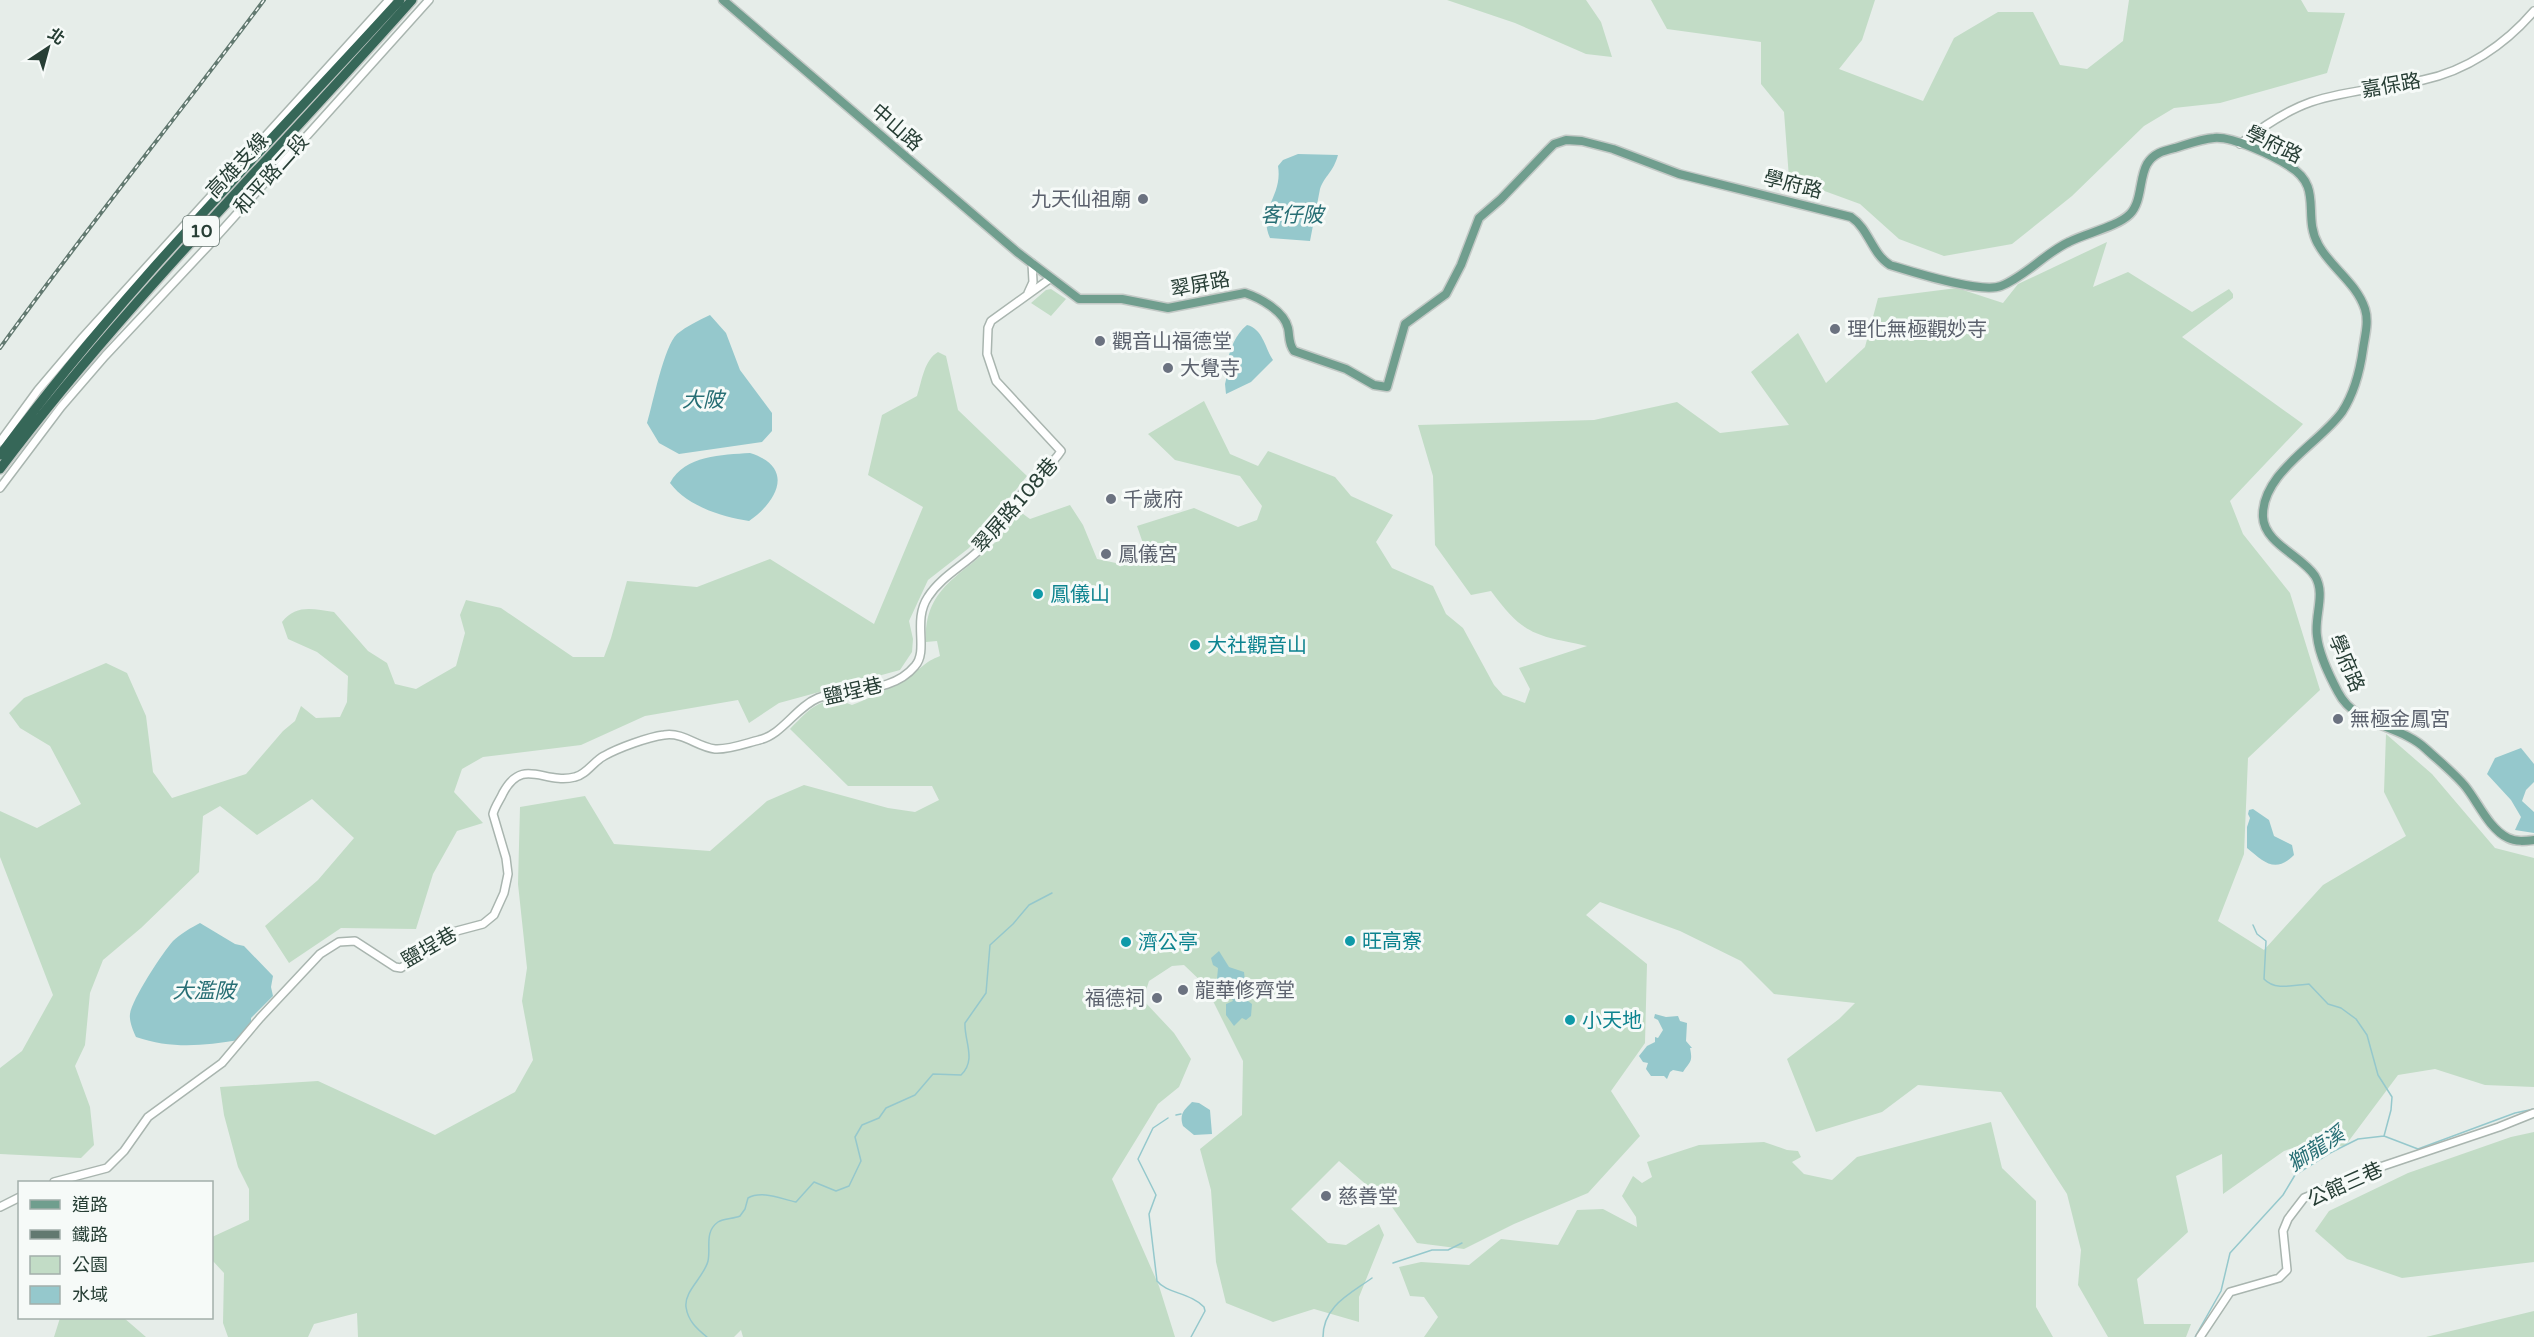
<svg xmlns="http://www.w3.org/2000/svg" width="2534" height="1337" font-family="'Varela Round','Noto Sans TC',sans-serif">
  <rect width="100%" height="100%" fill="#e6ede9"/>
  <path fill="#c2dcc6" d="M1447,0H1586L1601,22L1612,57L1586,54L1515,23Z
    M1651,0H1875L1862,40L1839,69L1923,101L1954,38L1998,12H2033L2060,65L2087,69L2123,41L2129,0H2301L2308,12L2345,13L2327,73L2220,103L2174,108L2144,126L2072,196L2012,244L1944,256L1899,239L1860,204L1789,178L1784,112L1761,84V42L1667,29Z
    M2107,242L2093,287L2128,272L2192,312L2229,289L2233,294V298L2182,337L2303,424L2230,501L2243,534L2290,593L2320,690L2248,758L2244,854L2218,921L2264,950L2323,885L2406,836L2384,792L2386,734L2432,774L2495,848L2534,858V1087L2485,1085L2435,1069L2398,1075L2345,1146L2305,1144L2284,1151L2223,1194L2222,1154L2176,1176L2188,1232L2137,1279L2144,1324H2191L2186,1337H2108L2078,1285L2081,1250L2067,1194L2001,1092L1918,1085L1882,1112L1816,1132L1787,1059L1839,1019L1855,1003L1774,994L1741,961L1680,931L1600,902L1586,915L1647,964L1645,1043L1611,1091L1640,1136L1588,1193L1514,1224L1464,1249L1417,1243L1392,1207L1339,1161L1291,1209L1328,1243L1346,1245L1379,1224L1384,1235L1359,1297V1322L1314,1309L1273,1322L1226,1303L1216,1262L1211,1190L1200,1149L1242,1115L1243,1061L1205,985L1184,965L1172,966L1149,981L1143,1000L1174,1033L1191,1059L1179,1087L1158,1104L1112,1179L1159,1286L1175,1337H743L741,1330L734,1337H358L357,1313L314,1324L308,1337H228L223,1323L224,1273L212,1260V1237L249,1220V1189L238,1167L224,1115L220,1087L318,1081L435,1135L515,1092L533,1060L522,1001L527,968L518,884L520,807L585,796L614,844L710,851L767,801L804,785L888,808L915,812L939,800L932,786H848L790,729C810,709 822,693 852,705C873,697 890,688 909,677C922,668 924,662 940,656L937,641L926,642C923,581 972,574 1003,533C1009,526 1010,516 1019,511L1030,519L1070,505L1083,525L1097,559L1130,566L1146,552L1137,526L1194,508L1238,527L1257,520L1262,506L1240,476L1175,460L1148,434L1204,401L1230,454L1258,466L1268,451L1335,477L1351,496L1393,515L1376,542L1392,568L1433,586L1446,614L1463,628L1494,685L1503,695L1525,703L1530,689L1519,668L1587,646C1535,635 1524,636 1491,591L1471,595L1435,545L1433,476L1418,425L1594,420L1677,402L1720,433L1789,425L1751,372L1798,333L1826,383L1865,347L1878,298L1957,288L2003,303L2018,284Z
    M1051,289L1066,299L1051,316L1031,303L1046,290Z
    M938,352L946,356L958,410L1027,476L969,548L928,580L909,621L913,639L912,652L900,670L779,703L749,723L738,700L645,716L581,745L483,757L462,769L454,792L483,823L457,831L433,874L416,929L341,928L289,963L265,926L318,880L354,838L312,799L257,835L220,806L203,816L199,872L141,928L103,960L90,993L85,1045L75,1066L90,1107L94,1145L81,1158L0,1154V1068L22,1051L53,995L0,857V811L37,828L81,804L50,746L20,728L9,713L24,698L106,663L127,673L146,716L153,772L172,798L246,774L283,731L295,721L301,706L316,718L340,717L347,702L348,676L317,652L288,639L282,622C296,604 313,609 334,612L368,651L387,663L395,684L416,689L456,666L465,633L460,615L466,600L501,608L573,657H604L611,638L627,581L697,587L770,559L874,624L923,507L868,475L882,415L917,396C922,381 924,360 938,352Z
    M1991,1122L2002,1168L2036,1201V1307L2053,1337H1424L1438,1317L1424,1297L1410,1296L1399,1267L1421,1262L1469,1265L1501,1239L1558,1245L1577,1210L1603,1209L1637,1227L1636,1217L1622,1196L1633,1176L1642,1183L1652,1177L1647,1162L1699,1145L1764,1142L1787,1150L1798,1151L1801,1157L1792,1162L1804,1174L1832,1180L1857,1157Z
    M2534,1132V1262L2402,1278L2347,1259L2315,1231L2329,1211L2408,1173L2511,1137Z
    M2534,1311V1337H2426Z
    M60,1318H124L146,1337H54Z"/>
  <path fill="#95c8cc" d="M1298,154L1338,155C1333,173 1325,175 1320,189L1310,241L1270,238C1257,208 1283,197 1278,166L1283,160Z
    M710,315L726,333L740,370L772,413V431L762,442L679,454L659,443L647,423C653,403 664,346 677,334C687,326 699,320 710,315Z
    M1247,325C1263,329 1265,348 1273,360L1251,382L1226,394L1225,384L1230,363L1227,362C1231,347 1235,335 1247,325Z
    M750,453C795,467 778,501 749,521C722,517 687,506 670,483C685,455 722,455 750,453Z
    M2521,748L2534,764V782L2526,790L2522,801L2534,812V833L2515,830L2521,817L2511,800L2487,774L2495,758Z
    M2253,809L2269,820L2274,836L2292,845L2294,855C2275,874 2264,862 2247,848V827L2250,818L2248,814L2249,810Z
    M200,923L235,944L244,946L273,976L271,987L273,996L251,1018V1026L239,1040C203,1046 171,1049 136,1037C133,1031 129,1021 130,1014C132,999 163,952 173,941C179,935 192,927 200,923Z
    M1219,951L1229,967L1244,972L1246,990L1250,993L1248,1001L1252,1004L1251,1016L1246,1020L1242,1018L1234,1026L1226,1015V1004L1233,1001L1229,993V983L1217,979L1218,968L1213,965L1211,958Z
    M1655,1014L1666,1017L1678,1016L1680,1021L1687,1023L1686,1041L1692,1048H1690C1693,1063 1690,1061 1683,1072L1673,1070L1670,1072L1667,1079L1664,1076H1651L1646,1069L1648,1063L1643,1062L1639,1056L1647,1046L1655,1042V1037L1658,1038L1663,1030L1658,1020L1654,1018Z
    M1192,1102L1199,1103L1210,1110L1212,1134L1194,1135L1183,1126C1179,1114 1184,1110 1192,1102Z"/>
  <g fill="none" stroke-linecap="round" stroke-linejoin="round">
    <path stroke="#95c8cc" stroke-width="1.5" d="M2253,925L2257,934L2266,941L2264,979C2275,991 2294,985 2309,984L2328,1004L2341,1008L2356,1019L2367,1035L2378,1075L2392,1097L2391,1110L2384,1136
      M1176,1115L1181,1114
      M1168,1118L1153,1128L1138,1159L1156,1195L1149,1214L1157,1281C1166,1293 1191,1293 1204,1307L1205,1311L1191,1337
      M1393,1263L1432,1250H1448L1462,1243
      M707,1337C697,1329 688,1321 686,1307C684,1291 704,1277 708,1261C711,1248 704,1232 718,1222C724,1218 733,1219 740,1216L745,1209L748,1198C762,1190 781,1199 796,1202L814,1182L836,1191L849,1186L861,1161L855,1137L862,1125L879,1118L886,1108L915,1095L933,1074L961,1075C977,1060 964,1041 965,1023L986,993L990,945L1013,924L1029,905L1052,893
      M1323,1337C1323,1306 1350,1294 1372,1278
      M2195,1337L2221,1291L2230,1253L2283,1195L2295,1175L2330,1153L2358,1139L2384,1136L2418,1149L2515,1113L2534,1109"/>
    <g stroke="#a9b5af" stroke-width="10">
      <path id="minor" d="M2240,144C2262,127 2285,111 2311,102C2347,90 2386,88 2423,80C2466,71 2505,45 2534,11
        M1028,293L1033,282L1032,263
        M0,442L38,390L83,337L389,0
        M0,488L61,407L105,356L208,246L429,0
        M54,1182L107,1168L124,1151L148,1117L222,1063L260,1018L320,954L339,942L355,941L395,967L401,968L449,933L483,924L494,915L504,893L508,874L506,858L493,814C495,806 500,800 503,793C523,756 544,785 575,777C586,775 594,761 604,756C618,748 648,737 664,735C684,732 697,747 715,749C728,750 747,743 759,740C782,735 796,707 818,698C849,686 891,695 915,666C929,650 912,621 928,597C940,578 961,567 977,552C999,532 1010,505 1030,484C1040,473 1053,464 1061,451L996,381L987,354L988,328L991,321L1051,278
        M0,1207L20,1197
        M2200,1337L2230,1292L2279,1278L2287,1270L2283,1231L2288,1219L2304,1198L2383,1166L2499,1127L2534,1113"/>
    </g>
    <g stroke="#c3c9c6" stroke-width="11">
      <path id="major" d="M723,0L1017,252L1079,299H1122L1168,308L1245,293C1260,298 1284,311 1288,328C1290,337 1288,343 1294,351L1346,369L1374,385L1387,387L1405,324L1446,294L1461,265L1479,218L1501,199L1547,151L1554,144L1566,140L1582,141L1613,149L1679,174L1851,217C1869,229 1872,254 1890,265C1913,272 1981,294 2001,286C2026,276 2045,253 2069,242C2086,233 2117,227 2130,214C2142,202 2139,178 2147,164C2154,153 2163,151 2175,148C2188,144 2201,139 2214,138C2232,136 2274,156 2289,166C2324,187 2302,215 2318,244C2330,267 2356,282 2365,309C2369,322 2365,335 2363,349C2360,371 2355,392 2342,412C2320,443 2261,473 2263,517C2264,543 2302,556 2315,576C2326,594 2314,616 2317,636C2319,655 2329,675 2338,692C2356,727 2400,724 2426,749C2439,761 2454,773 2465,786C2478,802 2489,829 2508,838C2516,842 2525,841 2534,840"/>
    </g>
    <g stroke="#c3c9c6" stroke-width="12">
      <path id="highway" d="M0,455C120,293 264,149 400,0
        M0,469C125,303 274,156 412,0"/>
    </g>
    <use href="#minor" stroke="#fff" stroke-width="7"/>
    <use href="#major" stroke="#709e8e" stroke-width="8"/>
    <use href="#highway" stroke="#366758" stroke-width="9"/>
    <g stroke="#627970" stroke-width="4">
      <path id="rail" d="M0,348C85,230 177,117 264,0"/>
    </g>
    <use href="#rail" stroke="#f6faf8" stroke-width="1.5" stroke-dasharray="4.5" stroke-linecap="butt"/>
  </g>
  <g fill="#6b7280" stroke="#f6faf8" stroke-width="2">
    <circle cx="1143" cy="199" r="6"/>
    <circle cx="1835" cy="329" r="6"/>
    <circle cx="1100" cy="341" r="6"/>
    <circle cx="1168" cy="368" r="6"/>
    <circle cx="1111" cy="499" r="6"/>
    <circle cx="1106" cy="554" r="6"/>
    <circle cx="2338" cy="719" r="6"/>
    <circle cx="1183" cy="990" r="6"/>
    <circle cx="1157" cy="998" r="6"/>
    <circle cx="1326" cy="1196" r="6"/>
  </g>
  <g fill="#0f9aa8" stroke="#f6faf8" stroke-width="2">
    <circle cx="1038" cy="594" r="6"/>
    <circle cx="1195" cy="645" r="6"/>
    <circle cx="1350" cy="941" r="6"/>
    <circle cx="1126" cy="942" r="6"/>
    <circle cx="1570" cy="1020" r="6"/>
  </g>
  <g text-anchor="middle" stroke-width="6" stroke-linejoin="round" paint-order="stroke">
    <rect fill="#f6faf8" stroke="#657670" stroke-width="1.5" x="183" y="216" width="36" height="30" rx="4.5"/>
    <g font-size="18" font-weight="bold" fill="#273e35">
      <text x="201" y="237">10</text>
    </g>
    <g font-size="20" fill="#273e35" stroke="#f6faf8">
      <text transform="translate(2391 85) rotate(-10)" y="7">嘉保路</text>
      <text transform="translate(897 127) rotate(41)" y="7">中山路</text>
      <text transform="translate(2274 144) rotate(26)" y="7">學府路</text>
      <text transform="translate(237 165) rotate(-47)" y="7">高雄支線</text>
      <text transform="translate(271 174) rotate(-48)" y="7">和平路二段</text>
      <text transform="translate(1793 184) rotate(14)" y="7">學府路</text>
      <text transform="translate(1200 284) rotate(-11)" y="7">翠屏路</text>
      <text transform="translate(1015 505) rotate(-49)" y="7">翠屏路108巷</text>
      <text transform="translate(2347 663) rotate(67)" y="7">學府路</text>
      <text transform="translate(853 691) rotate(-13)" y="7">鹽埕巷</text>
      <text transform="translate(429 947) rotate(-30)" y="7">鹽埕巷</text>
      <text transform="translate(2345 1184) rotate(-24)" y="7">公館三巷</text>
    </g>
    <g font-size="20" fill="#5b616d" stroke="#f6faf8" text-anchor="start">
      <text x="1131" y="206" text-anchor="end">九天仙祖廟</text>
      <text x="1847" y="336">理化無極觀妙寺</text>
      <text x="1112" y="348">觀音山福德堂</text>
      <text x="1180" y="375">大覺寺</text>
      <text x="1123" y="506">千歲府</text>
      <text x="1118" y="561">鳳儀宮</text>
      <text x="2350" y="726">無極金鳳宮</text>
      <text x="1195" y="997">龍華修齊堂</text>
      <text x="1145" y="1005" text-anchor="end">福德祠</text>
      <text x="1338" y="1203">慈善堂</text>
    </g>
    <g font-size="20" fill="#0d838f" stroke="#f6faf8" text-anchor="start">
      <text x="1050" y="601">鳳儀山</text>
      <text x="1207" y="652">大社觀音山</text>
      <text x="1362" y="948">旺高寮</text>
      <text x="1138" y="949">濟公亭</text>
      <text x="1582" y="1027">小天地</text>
    </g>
    <g font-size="21" font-style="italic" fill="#276e74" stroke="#f6faf8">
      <text x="1292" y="222">客仔陂</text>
      <text x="703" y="407">大陂</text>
      <text x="204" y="998">大濫陂</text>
      <text transform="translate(2316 1149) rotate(-33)" y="7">獅龍溪</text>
    </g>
  </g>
  <rect x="18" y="1181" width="195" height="138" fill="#f6faf8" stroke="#a3afaa" stroke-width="1.5"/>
  <rect x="30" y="1200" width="30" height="9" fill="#709e8e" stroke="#a3afaa" stroke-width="1.5"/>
  <text x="72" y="1211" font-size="18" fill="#273e35">道路</text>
  <rect x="30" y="1230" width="30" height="9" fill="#627970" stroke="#a3afaa" stroke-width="1.5"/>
  <text x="72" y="1241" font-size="18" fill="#273e35">鐵路</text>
  <rect x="30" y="1256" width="30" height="18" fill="#c2dcc6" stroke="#a3afaa" stroke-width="1.5"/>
  <text x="72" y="1271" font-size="18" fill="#273e35">公園</text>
  <rect x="30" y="1286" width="30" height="18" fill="#95c8cc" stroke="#a3afaa" stroke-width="1.5"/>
  <text x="72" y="1301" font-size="18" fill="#273e35">水域</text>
  <g transform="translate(48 48) rotate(36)" stroke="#f6faf8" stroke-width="4.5" paint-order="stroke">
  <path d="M0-4.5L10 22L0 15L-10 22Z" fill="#273e35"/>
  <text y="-9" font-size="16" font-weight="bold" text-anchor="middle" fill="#273e35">北</text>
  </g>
</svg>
